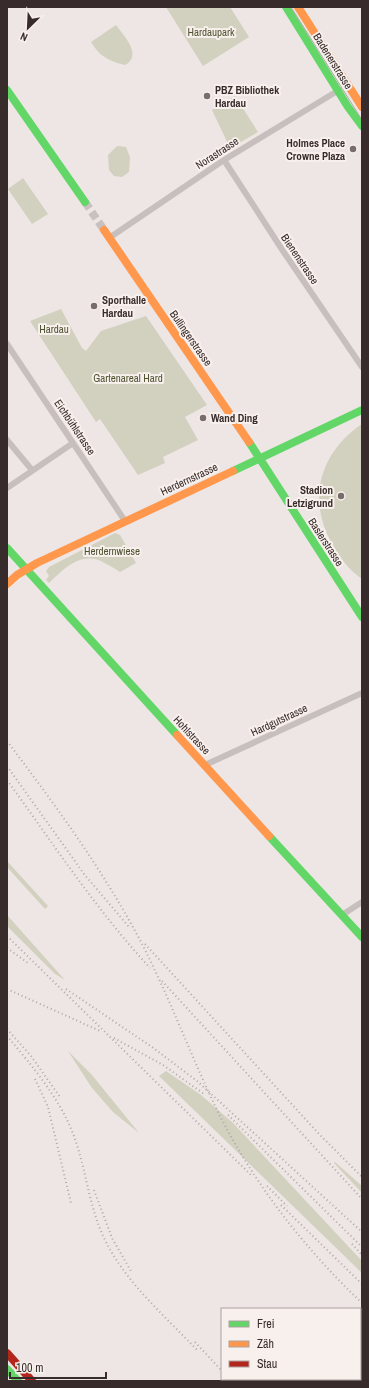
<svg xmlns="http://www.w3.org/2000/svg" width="369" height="1388" font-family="'Archivo Narrow',sans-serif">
  <rect width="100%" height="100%" fill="#ede6e4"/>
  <path fill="#d2d0bf" d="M166,7H230L249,37L203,66Z
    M116,25C124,36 143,55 125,65C109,61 99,56 91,42Z
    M235,96L258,132L230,148L212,110Z
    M117,146L126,147L130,157L129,172L122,177L114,176L109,170L108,155Z
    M23,178L48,214L32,224L8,189Z
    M61,309L82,348L86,351L101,331L146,316L207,405L185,417L198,440L163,457L165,463L138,475L100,419L96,422L30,321Z
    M362,424V579C350,571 341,559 334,547C306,501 319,453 362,424Z
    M115,533L120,535L136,563L120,572C114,568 107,564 101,561C79,552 63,570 49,583L46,580L49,576L46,571L49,567Z
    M7,861L48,906L45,909L7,867Z
    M7,915L65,980L55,974L7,926Z
    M68,1051L92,1075L139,1133L113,1112L92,1088Z
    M166,1071L201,1095L233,1123L362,1261V1273L159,1076Z
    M335,1162L362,1186V1193L334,1163Z"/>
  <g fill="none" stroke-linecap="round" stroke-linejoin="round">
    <path stroke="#c9c1bf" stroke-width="8" stroke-dasharray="8 4" stroke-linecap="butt" d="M85,202L104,230"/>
    <path stroke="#c6bfbd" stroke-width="6" d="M224,160L283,251L362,367
      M109,238L224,160L339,90
      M7,344L125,521
      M7,440L32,470
      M7,488L73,443
      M205,765L362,693
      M342,915L362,902"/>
    <path stroke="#63d668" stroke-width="8" d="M286,7L348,107L362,126
      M7,90L85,202
      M249,442L362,617
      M233,471L362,410
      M7,548L177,735
      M269,836L362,937
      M7,1369L18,1381"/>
    <path stroke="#ff974d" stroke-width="8" d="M298,7L362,107
      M104,230L249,442
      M7,584L17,575L37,563L233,471
      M177,735L269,836"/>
    <path stroke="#b3261e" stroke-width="8" d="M7,1353L32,1381"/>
    <path stroke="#aea8a7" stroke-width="1" d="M291,7L362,120"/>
    <path stroke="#aea8a7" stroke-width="2" stroke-dasharray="1 3" stroke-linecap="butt" d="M7,741C56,806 103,870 141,942C170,998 191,1057 219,1114C255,1185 305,1249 362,1303
      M7,766L84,874L129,927
      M7,780C54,845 95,908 150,968
      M7,936L251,1175
      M145,944L319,1134L362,1177
      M7,948L28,963
      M162,981L362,1199
      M7,989L100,1031
      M66,989L152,1047L197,1081L362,1232
      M7,1029L31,1056L60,1097
      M7,1036C30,1063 59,1098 72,1131C86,1166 88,1204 104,1238C125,1282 164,1315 197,1350
      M114,1038L163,1065L204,1094
      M35,1079L48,1107L71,1203
      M228,1115L362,1247
      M267,1186L287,1206
      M94,1190L112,1238L132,1273
      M281,1205L362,1284
      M352,1244L362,1255
      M195,1342L222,1371
      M230,1379L231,1381"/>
  </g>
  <g fill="#776d6c" stroke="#f8f0ec" stroke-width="1.5">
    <circle cx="207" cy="96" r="4"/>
    <circle cx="353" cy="149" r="4"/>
    <circle cx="94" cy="306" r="4"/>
    <circle cx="203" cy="418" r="4"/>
    <circle cx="341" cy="496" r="4"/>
  </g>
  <g text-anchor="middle" stroke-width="4" stroke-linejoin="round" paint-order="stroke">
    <g font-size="11" fill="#4f5231" stroke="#f8f0ec">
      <text x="211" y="36">Hardaupark</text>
      <text x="54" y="333">Hardau</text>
      <text x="128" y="382">Gartenareal Hard</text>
      <text x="112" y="555">Herdernwiese</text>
    </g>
    <g font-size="11" fill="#372c2b" stroke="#f8f0ec">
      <text transform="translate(333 61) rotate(58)" y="4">Badenerstrasse</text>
      <text transform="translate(217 153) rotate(-33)" y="4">Norastrasse</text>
      <text transform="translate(300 259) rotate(56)" y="4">Bienenstrasse</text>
      <text transform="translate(191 338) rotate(55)" y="4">Bullingerstrasse</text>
      <text transform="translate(75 427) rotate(56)" y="4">Eichbühlstrasse</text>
      <text transform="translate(189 479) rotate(-25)" y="4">Herdernstrasse</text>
      <text transform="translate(326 542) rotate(57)" y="4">Baslerstrasse</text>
      <text transform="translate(279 720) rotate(-25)" y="4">Hardgutstrasse</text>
      <text transform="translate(192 735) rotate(47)" y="4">Hohlstrasse</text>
    </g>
    <g font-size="11" font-weight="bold" fill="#372c2b" stroke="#f8f0ec" text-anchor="start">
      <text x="215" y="94">PBZ Bibliothek<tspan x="215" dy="13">Hardau</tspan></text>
      <text x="345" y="147" text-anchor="end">Holmes Place<tspan x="345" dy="13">Crowne Plaza</tspan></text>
      <text x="102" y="304">Sporthalle<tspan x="102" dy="13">Hardau</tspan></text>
      <text x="211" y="422">Wand Ding</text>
      <text x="333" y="494" text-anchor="end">Stadion<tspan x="333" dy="13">Letzigrund</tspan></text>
    </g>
  </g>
  <rect width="369" height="1388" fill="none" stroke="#372c2b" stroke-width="16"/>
  <rect x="221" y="1308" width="140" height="72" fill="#f8f0ec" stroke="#aba29f"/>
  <rect x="229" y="1321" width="20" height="6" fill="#63d668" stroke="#aba29f"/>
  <text x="257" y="1328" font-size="12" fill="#372c2b">Frei</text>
  <rect x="229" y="1341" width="20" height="6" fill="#ff974d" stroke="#aba29f"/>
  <text x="257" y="1348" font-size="12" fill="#372c2b">Zäh</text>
  <rect x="229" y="1361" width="20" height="6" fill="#b3261e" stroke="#aba29f"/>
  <text x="257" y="1368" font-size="12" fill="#372c2b">Stau</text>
  <g transform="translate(28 28) rotate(204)" stroke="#f8f0ec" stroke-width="3" paint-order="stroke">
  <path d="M0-3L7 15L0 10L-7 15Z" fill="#372c2b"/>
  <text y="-6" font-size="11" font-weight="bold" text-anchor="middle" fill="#372c2b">N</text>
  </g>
  <path d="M10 1372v6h96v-6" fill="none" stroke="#372c2b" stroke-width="2"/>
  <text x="16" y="1372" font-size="12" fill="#372c2b" stroke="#f8f0ec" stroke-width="3" paint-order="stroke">100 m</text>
</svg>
